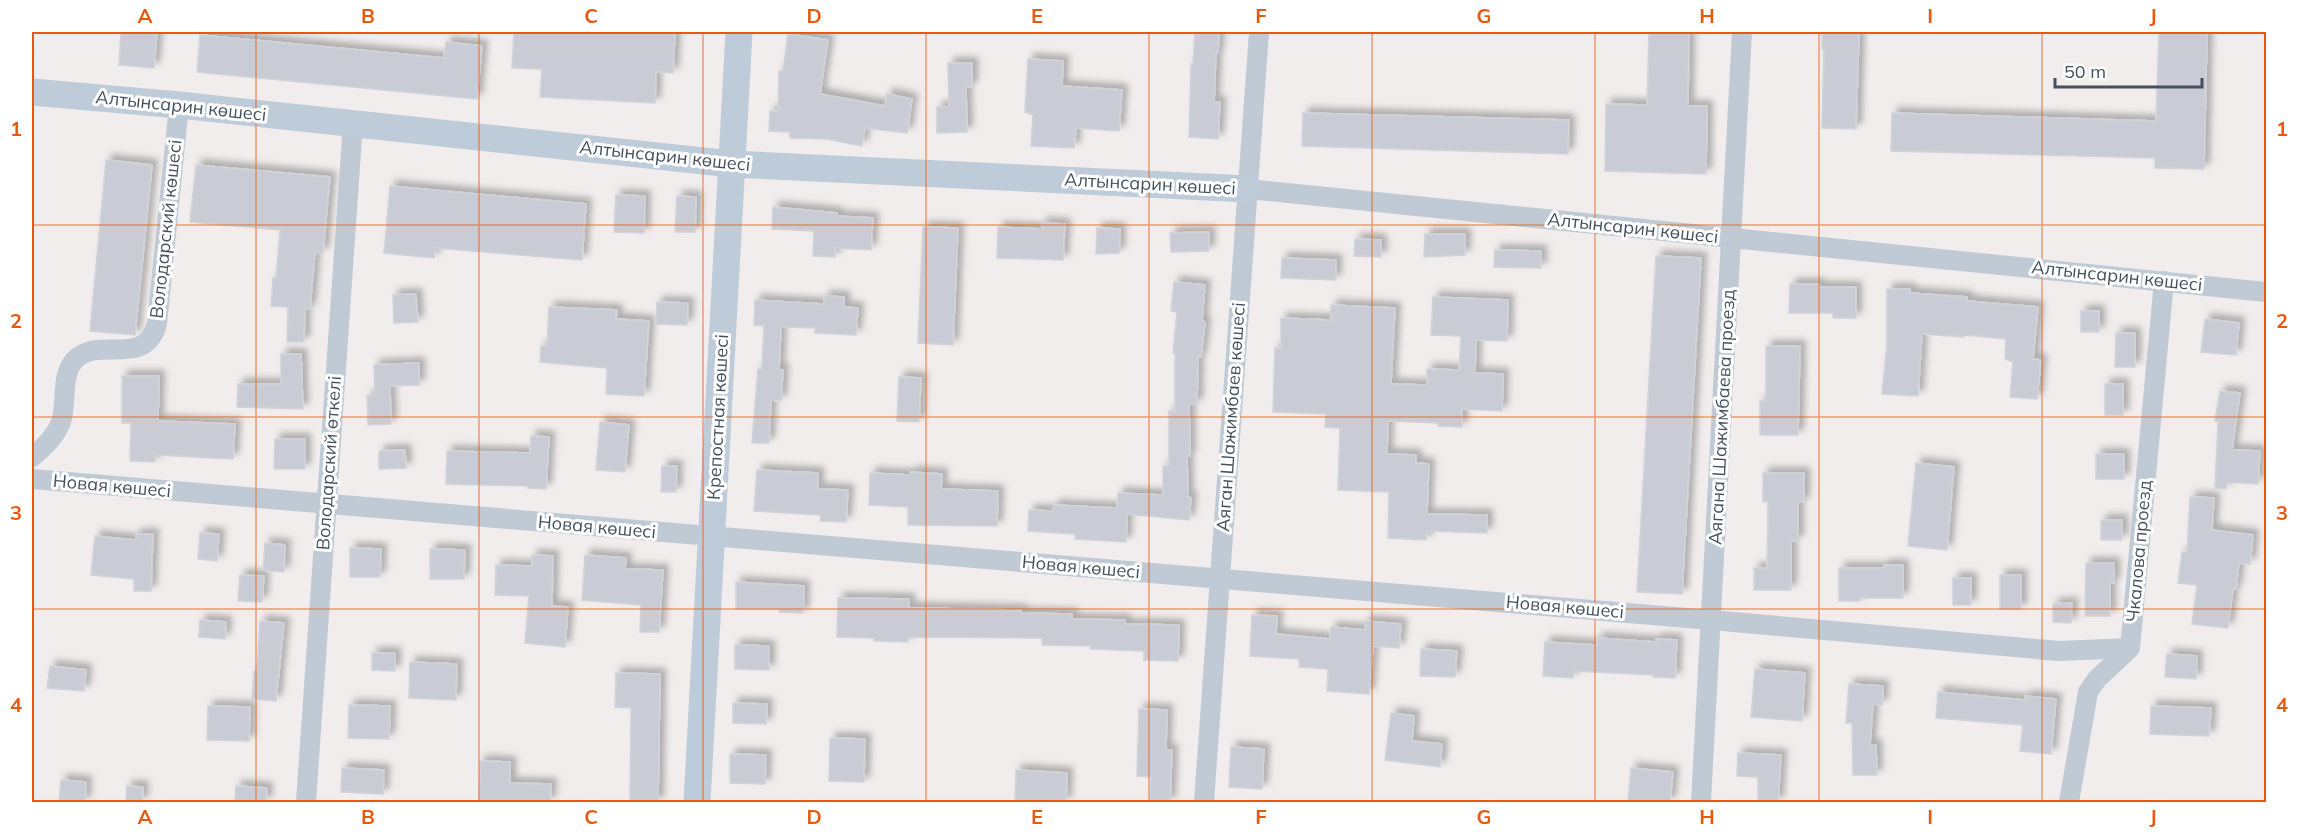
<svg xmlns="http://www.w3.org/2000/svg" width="2298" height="834" font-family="Mulish,sans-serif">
  <defs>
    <filter id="shadow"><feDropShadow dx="5.5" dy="-5.5" stdDeviation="3" flood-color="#0004"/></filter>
  </defs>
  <rect width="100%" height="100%" fill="#f1eded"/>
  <path fill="#c9ccd4" stroke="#d1d3da" stroke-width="1.5" filter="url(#shadow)" d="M121,32H157L154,68L119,65Z
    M514,32H675L673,73L656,72L655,103L540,97L542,69L512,68Z
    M1195,32H1219L1218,53H1216L1214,102H1220L1218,139L1189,137L1191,64H1193Z
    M1649,32H1689L1688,106H1707L1706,174L1605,171L1606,104L1647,105Z
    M1822,32H1859L1856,129L1822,128L1824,49H1822Z
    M2159,32H2207L2204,169L2155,168V158L1891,151L1892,113L2156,121Z
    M788,34L828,40L820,94L885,106L887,94L912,99L907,133L865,128L862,146L827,139L790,138V132L769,131L770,111H778L779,71H783Z
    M200,35L444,58L446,42L482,46L477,99L197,72Z
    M1028,59L1063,61L1062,86L1122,90L1119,131L1076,128L1074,148L1031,146L1033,115L1025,112Z
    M948,63H972V87H966L967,132L937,133V107H949Z
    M1303,113L1569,120L1568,154L1302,146Z
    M106,160L152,165L135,335L90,331Z
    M196,165L330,177L323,253L315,252L310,309H305L304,342H287L288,307L271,306L273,278H276L280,230L190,222Z
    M390,186L586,204L582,260L435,248L434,258L384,253Z
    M616,195L645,196L644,233L614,232Z
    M677,196L696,197L695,232H675Z
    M773,207L837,213V216L873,218L871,250L835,248V257L813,256L814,231L772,229Z
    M1042,223L1065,224L1063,260L997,258L998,227L1042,229Z
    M923,227L958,228L953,345L918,343Z
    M1097,228L1120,229L1119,253L1096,254Z
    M1209,232V251L1171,252L1170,233Z
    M1425,234H1465V255L1424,257Z
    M1355,239L1381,240V257L1354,256Z
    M1495,250L1541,251V268L1494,267Z
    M1656,256L1701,258L1682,594L1637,592Z
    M1282,258L1336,260V280L1281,278Z
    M1174,282L1205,285L1202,321L1205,322L1201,357L1198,356L1197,404H1189L1190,456H1187L1188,497L1191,498L1189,520L1127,514L1126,542L1075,539V534L1028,531L1029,510L1053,511L1054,505L1117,508L1118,493L1163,495V466H1169V411H1175V354L1173,353L1177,312L1171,311Z
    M1790,284H1819L1820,287H1856V318H1833V313H1789Z
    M1887,289H1910V293L1967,297V301L2038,307L2033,359L2041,360L2037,399L2010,397L2013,362L2005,359L2006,339L1965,335L1964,337L1922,334L1918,396L1882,394L1887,344Z
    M416,294L418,322L394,323L393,295Z
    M824,296L844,297V307L858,308L856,335L815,333V328L781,327L779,370H783L781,401L771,400L769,443H752L758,369H762L764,326L754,325L755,300L824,304Z
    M1433,297L1508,300L1507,341L1476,340L1475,373L1503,374L1502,411L1462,409V427L1438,426V423L1388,421L1387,454L1416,455V463L1429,464L1427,514L1487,515V533L1427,531L1426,540L1388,538L1389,492L1338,490L1340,428L1325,427L1326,414L1273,412L1275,348H1281V318L1331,320V305L1395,308L1391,384L1427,385V369L1459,370L1461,336L1431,335Z
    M657,302L688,303L687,325L656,324Z
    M549,307L617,310L616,319L649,321L644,396L606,394L607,368L540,362L541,346H547Z
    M2081,311H2099V332H2081Z
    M2205,319L2239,323L2236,355L2201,352Z
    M2116,333H2135V367H2115Z
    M1766,346H1800L1798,435H1760V401H1766Z
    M281,354H301L303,409L237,407L238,384H281Z
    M419,363V385L390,386L391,424L368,425L367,396H375L374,365Z
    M122,376H159L158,421L235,424L233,459L155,455V462L130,461L131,423H122Z
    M899,377L921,378L919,422L897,421Z
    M2105,384H2123V415H2105Z
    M2220,391L2240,393L2232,450L2260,451L2258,484L2227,482L2226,489L2215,488L2218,422L2215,421Z
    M600,422L629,425L625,472L596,470Z
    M531,436L549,437L546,489L528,488V486L446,484L447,451L530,453Z
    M275,439H305V469H274Z
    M405,450L406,468L379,469V451Z
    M2096,454H2124V479H2096Z
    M1916,463L1954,467L1947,550L1908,546Z
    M662,466H677L676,492H661Z
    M757,470L818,473V489L848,490L846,522L820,521L821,515L754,511Z
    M910,472L942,474L941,489L998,491L997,526L908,525V507L869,505L870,473L910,475Z
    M1763,473H1804V502H1798V541H1791V590H1754V568H1767L1768,502H1763Z
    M2190,497L2214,498L2212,530L2253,535L2250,564L2239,563L2236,589H2233L2228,628L2192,624L2197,585L2178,583L2182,552L2187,553Z
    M2101,520H2122V540H2101Z
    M200,533L219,534L217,561L198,559Z
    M136,534H153L151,591H134V579L91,575L95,536L136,540Z
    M265,543L285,545L284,572L263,570Z
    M350,548L381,549L380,577H350Z
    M430,549L465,550L464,579H430Z
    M532,555L553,556L552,606L568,607L565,647L525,643L529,596L495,595L496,565L532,566Z
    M585,555L626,558L625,569L663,570L659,632H640L641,605L582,600Z
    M2086,563H2114V583H2110V616H2085Z
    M1884,565H1903V598H1860V601H1839V568H1884Z
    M240,575L264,576L262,602L238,601Z
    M2000,575H2021V609H2000Z
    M1953,578H1971V605H1953Z
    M736,582L804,586L803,613L779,612V609H736Z
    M838,598L909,599V608L1021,610V613L1072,614V619L1125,620V624L1179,625L1178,661L1144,660V651L1090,649L1091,646L1042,645V638L908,637V642L874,641V638L837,637Z
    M2072,603L2071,623L2053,622V604Z
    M1252,615L1277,616L1276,634L1330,639L1331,627L1365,630V621L1401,624L1399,648L1373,646L1369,694L1327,691L1328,669L1299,667V659L1250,656Z
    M200,620L226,622L225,639L199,637Z
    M260,621L284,623L276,701L252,699L254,671H257Z
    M1597,638L1656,642V639L1677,640L1675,678L1653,677L1654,675L1574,671L1573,678L1543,676L1545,642L1597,645Z
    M735,645L769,646V670L735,669Z
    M1421,649L1457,651L1455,677L1420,676Z
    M372,653H395V671L372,670Z
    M2167,654L2197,656L2196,679L2165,677Z
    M410,662L457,664L456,700L409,698Z
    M50,666L86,670L84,691L47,688Z
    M1755,669L1805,673L1802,721L1751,717Z
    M616,673L660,674L658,802H630L631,708L615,707Z
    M1849,684L1883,686L1882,705L1873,704L1870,745H1876L1877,775H1853L1852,723H1846Z
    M1938,692L2025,700V696L2056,699L2051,754L2020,751L2023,725L1936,718Z
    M733,703L767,704L766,724L733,723Z
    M349,705L390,706L389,739L348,738Z
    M208,706L250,707L249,741L207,740Z
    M2151,706L2211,708L2209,736L2150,734Z
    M1139,709L1167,710L1166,750H1172L1170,802H1150L1151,777L1137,776Z
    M1391,713L1414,716L1412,741L1442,744L1440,767L1385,760Z
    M830,738L865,739L864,782L829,781Z
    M1231,747L1264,749L1262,789L1229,787Z
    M1738,753L1781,755L1778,802H1758V777L1737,776Z
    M730,754L766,755L765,784L730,783Z
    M480,761L510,762V783L551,784L550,802H479Z
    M342,768L384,770L383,794L341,792Z
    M1631,768L1673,772L1670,802H1628Z
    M1016,770L1067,773L1066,802H1015Z
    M61,780L86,782L85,802H59Z
    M127,786L143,787L142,802H126Z
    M236,786L267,788L266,802H235Z"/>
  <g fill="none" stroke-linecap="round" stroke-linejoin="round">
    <path stroke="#bfcad5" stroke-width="20" d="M1248,189L2266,292
      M32,457C44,447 55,437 61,422C68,401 59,372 78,357C102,338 145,367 157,324L179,105
      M32,479L1711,620L2059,651L2130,648
      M306,802L353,123
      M1204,802L1259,32
      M1701,802L1742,32
      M2069,802L2088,692L2097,679L2130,648L2164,281"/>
    <path stroke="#becbd9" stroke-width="27" d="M32,92L179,105L732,164L1248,189
      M697,802L739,32"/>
  </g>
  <path fill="none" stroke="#e8590c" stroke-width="1.5" stroke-opacity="0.55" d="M256,32V802M479,32V802M703,32V802M926,32V802M1149,32V802M1372,32V802M1595,32V802M1819,32V802M2042,32V802M32,225H2266M32,417H2266M32,609H2266"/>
  <g text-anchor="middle" stroke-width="6" stroke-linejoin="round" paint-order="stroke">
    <g font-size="18" fill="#44515d" stroke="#fff">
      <text transform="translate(181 106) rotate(6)" y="6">Алтынсарин көшесі</text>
      <text transform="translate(665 156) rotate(6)" y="6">Алтынсарин көшесі</text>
      <text transform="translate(1150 184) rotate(3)" y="6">Алтынсарин көшесі</text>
      <text transform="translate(1633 228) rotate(6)" y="6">Алтынсарин көшесі</text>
      <text transform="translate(166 229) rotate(-84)" y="6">Володарский көшесі</text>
      <text transform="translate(2117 276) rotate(6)" y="6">Алтынсарин көшесі</text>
      <text transform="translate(718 417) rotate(-87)" y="6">Крепостная көшесі</text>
      <text transform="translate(1231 417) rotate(-86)" y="6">Аяган Шажимбаев көшесі</text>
      <text transform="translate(1722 417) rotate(-87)" y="6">Аягана Шажимбаева проезд</text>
      <text transform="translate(329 463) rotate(-86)" y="6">Володарский өткелі</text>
      <text transform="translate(112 486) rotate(5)" y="6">Новая көшесі</text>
      <text transform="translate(597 527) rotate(5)" y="6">Новая көшесі</text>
      <text transform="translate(2139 551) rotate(-85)" y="6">Чкалова проезд</text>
      <text transform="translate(1081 567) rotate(5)" y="6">Новая көшесі</text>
      <text transform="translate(1565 607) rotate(5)" y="6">Новая көшесі</text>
    </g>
  </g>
  <rect width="2298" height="834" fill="none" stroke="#ffffff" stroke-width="66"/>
  <path d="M2055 78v9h147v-9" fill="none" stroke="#44515d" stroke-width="3"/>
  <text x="2064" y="78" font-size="18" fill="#44515d" stroke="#ffffff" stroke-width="4.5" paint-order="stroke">50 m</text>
  <rect x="33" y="33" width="2232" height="768" fill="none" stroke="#e8590c" stroke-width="2"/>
  <g font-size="20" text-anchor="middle" font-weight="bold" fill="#e8590c">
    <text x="145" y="23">A</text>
    <text x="368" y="23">B</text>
    <text x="591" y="23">C</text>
    <text x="814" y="23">D</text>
    <text x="1037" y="23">E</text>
    <text x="1261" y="23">F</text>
    <text x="1484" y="23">G</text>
    <text x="1707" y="23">H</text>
    <text x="1930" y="23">I</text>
    <text x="2153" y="23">J</text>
    <text x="16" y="136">1</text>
    <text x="2282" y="136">1</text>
    <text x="16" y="328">2</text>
    <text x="2282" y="328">2</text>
    <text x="16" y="520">3</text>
    <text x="2282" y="520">3</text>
    <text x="16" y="712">4</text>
    <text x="2282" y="712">4</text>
    <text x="145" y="824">A</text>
    <text x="368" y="824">B</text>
    <text x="591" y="824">C</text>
    <text x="814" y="824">D</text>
    <text x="1037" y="824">E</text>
    <text x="1261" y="824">F</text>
    <text x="1484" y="824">G</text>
    <text x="1707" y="824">H</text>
    <text x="1930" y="824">I</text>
    <text x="2153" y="824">J</text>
  </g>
</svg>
